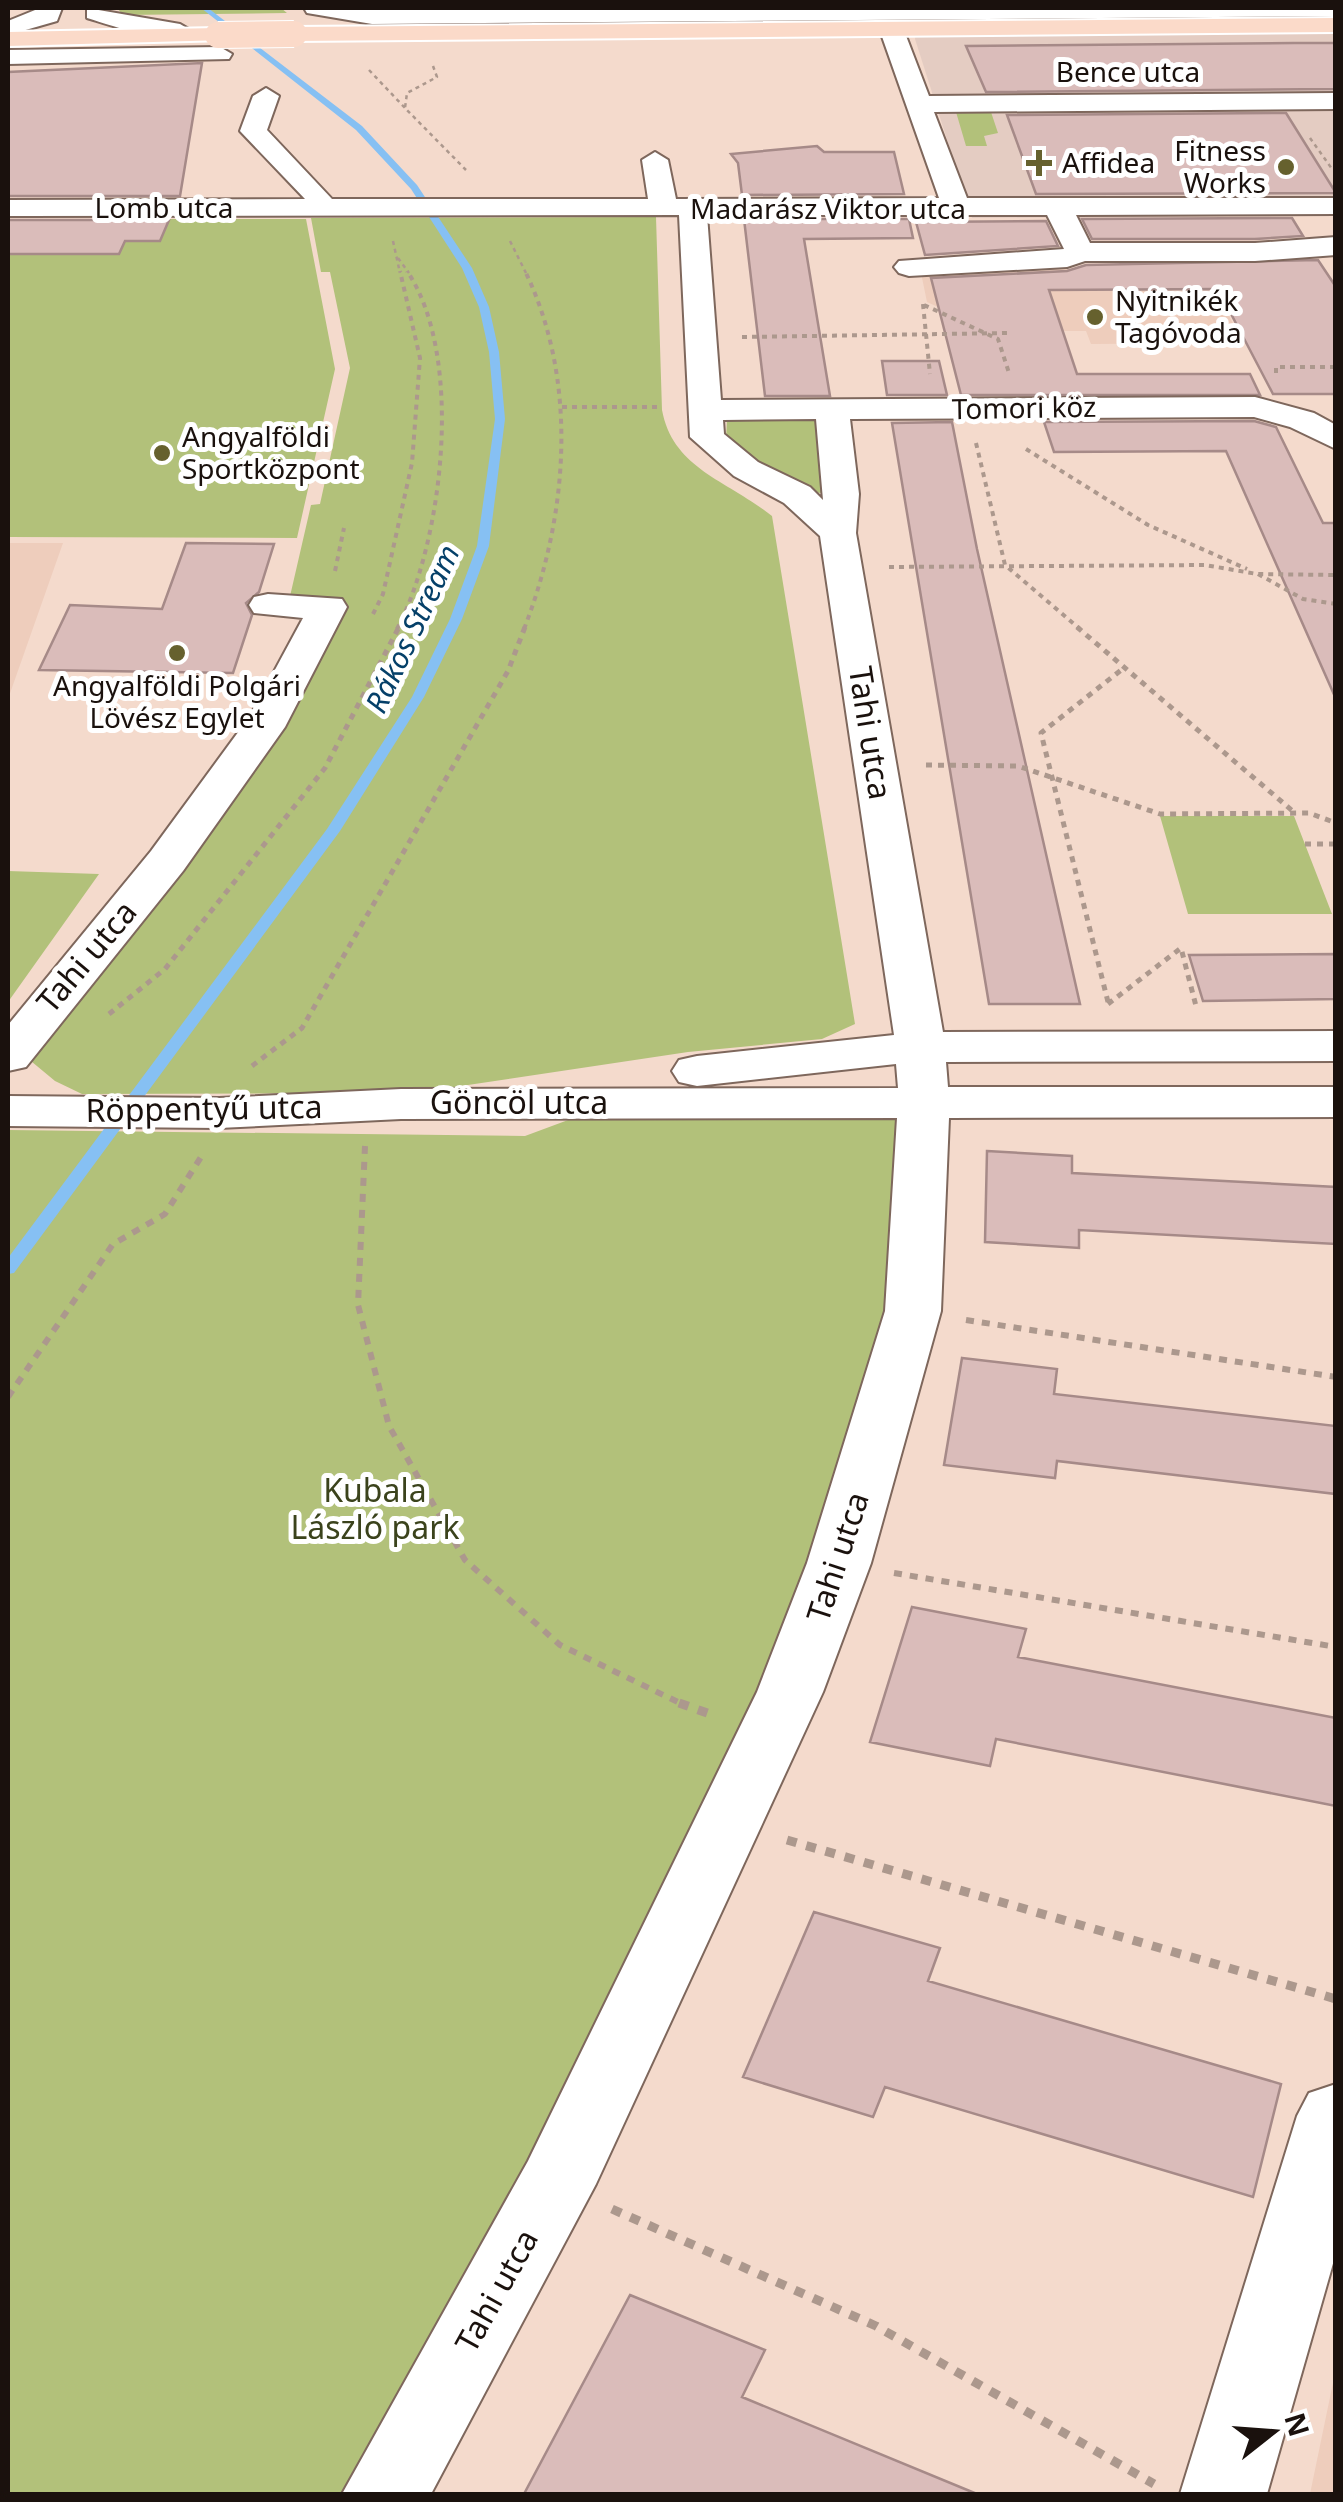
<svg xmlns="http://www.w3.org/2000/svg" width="1343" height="2502" font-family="'Noto Sans',sans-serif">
  <rect width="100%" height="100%" fill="#f4dacc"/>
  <path fill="#e4ccc2" d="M919,8H1335V215L972,218L915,39Z"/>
  <path fill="#eecdbc" d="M920,268L1136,269L1167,280L1179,304H1223L1243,343L1091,344L1086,331H991L927,302Z
    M8,543H63L8,699Z
    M1335,2373V2494H1310Z"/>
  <path fill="#b2c17a" d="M117,8H281L287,13L123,15Z
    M956,112H991L998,133L984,136L987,146H966Z
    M656,217L662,410C673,469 727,480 772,516L855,1024L822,1039L688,1052L414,1093L82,1094L55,1081L14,1047L327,608L288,605L311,505L320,504L350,368L330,272H321L311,218Z
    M8,219H306L335,369L297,538L8,537Z
    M727,419H817L827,493C794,495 751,462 726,441Z
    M1160,816H1294L1332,914H1188Z
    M8,871L99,874L8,1002Z
    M924,1101L913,1311L556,2184L385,2494H8V1130L525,1136L614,1103Z"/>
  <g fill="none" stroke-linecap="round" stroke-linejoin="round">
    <path fill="#86c0f3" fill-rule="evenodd" d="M201,8H208L362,126L417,185L472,268L489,307L499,352L505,419L489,546L462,619L424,697L340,831L14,1273L8,1274V1258L327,829L412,697L450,619L477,546L495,419L489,352L479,307L462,268L411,189L356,130Z"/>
  </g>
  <path fill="#dabcba" stroke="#a68a88" stroke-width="2.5" d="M1294,43H1336V89L986,92L966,46Z
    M202,63L180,196H8V72Z
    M1286,113L1336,193L1036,194L1007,115Z
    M817,146L824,152H894L904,194L742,195L738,163L731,154Z
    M1292,218L1303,236L1255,239H1092L1082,219Z
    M744,219H909L913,238L804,239L830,396H765Z
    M8,220H169L160,241H125L119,254H8Z
    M1046,221L1058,246L925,255L916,222Z
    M1318,260L1336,287V394H1273L1218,289L1049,290L1077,374H1250L1260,395H961L931,278L1067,271L1086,265Z
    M882,361H939L947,395H887Z
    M1254,421L1276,427L1323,523H1336V699L1226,451L1054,452L1044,422Z
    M952,422L977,549L1080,1004H989L892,423Z
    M186,543L274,544L259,592L246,603L252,615L233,673L39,670L70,605L162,609Z
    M1336,954V999L1203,1001L1189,955Z
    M987,1151L1072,1156V1173L1336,1187V1244L1079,1230V1248L985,1242Z
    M962,1358L1057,1369L1054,1394L1336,1426V1494L1057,1461L1055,1478L944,1465Z
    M912,1607L1026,1629L1018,1657L1336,1718V1806L996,1739L990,1766L870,1742Z
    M814,1912L940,1948L928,1981L1281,2084L1253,2197L885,2087L873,2117L743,2077Z
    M630,2295L765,2350L742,2397L977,2494H524Z"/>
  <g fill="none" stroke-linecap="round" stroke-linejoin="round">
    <g stroke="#7e675c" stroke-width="4">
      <path id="minor" d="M40,8H62L57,21L8,35V21Z
        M87,8L180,24L192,31C174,48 110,25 87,18Z
        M304,8H1336V16L372,24L307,13Z
        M891,21L903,28L929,96L1336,93V109L934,112L967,198H1336V214L1076,215L1090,243H1255L1336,237V255L1255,261H1085L1067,267L909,276L899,273L894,267L899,261L1064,249L1047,215H707L721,400L1255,397L1314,413L1336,425V449L1290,427L1254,417L850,419L859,494L856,533L943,1032L1336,1031V1061L946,1062L948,1087H1336V1117L949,1118L941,1311L871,1563L823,1692L596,2184L431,2494H342L528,2161L757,1692L807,1563L885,1311L897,1118L401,1119L219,1128L8,1126V1096L219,1098L401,1089L898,1088L896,1064L697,1086L679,1082L672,1071L679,1060L697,1056L894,1035L820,536L784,503L734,476L690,437L679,215L8,216V200L305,199L240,131L253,96L266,88L279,96L267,130L332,199H648L642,160L655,152L668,160L676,199L939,198L879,28ZM816,419L823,500L810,487L758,462L724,434L723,420Z
        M220,47L232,54L229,59L8,64V50Z
        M268,594L342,599L347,607L285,727L183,871L26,1067L8,1071V1025L151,851L250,716L303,618L254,613L249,605L254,597Z
        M1336,2084V2253L1267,2494H1180L1297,2116L1309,2093Z"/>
    </g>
    <g stroke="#fff" stroke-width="4">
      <path id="major" d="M1336,18V32L294,41L282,34L294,27Z
        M218,28L230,35L226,40L8,46V32Z"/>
    </g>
    <path stroke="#ac988d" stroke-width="2.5" stroke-dasharray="4 4" stroke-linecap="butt" d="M433,66L437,77L407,93L405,108L466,170
      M369,70L405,108
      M1310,138L1332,169
      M393,241L400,273
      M510,241L526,273
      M398,258L409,273"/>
    <path stroke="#ac988d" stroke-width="4" stroke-dasharray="5 5" stroke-linecap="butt" d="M923,304L930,374
      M924,305L998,339L1009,373
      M742,337L1009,333
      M1276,373V367H1336
      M562,407H661
      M976,443L1005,565L1080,629
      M1026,449L1148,525L1247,569
      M889,567L1205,565L1257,574L1336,575
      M335,571L344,528
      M1258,574L1303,599L1336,604
      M373,614L383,594L412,463L420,358L400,271
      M397,629C443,542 465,356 407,271
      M524,629C568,516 579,382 525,271"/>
    <path stroke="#ac988d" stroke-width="5" stroke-dasharray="6 6" stroke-linecap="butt" d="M1077,627L1295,813
      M926,765L1018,766L1160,814L1309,813L1336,823
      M1305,844H1336
      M1108,1002L1041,733L1125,667
      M1108,1004L1181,948L1196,1006
      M109,1014L165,969L325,768L399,627
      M252,1066L302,1028L508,671L525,627"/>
    <path stroke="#ac988d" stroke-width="6" stroke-dasharray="8 8" stroke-linecap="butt" d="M365,1146L358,1305L389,1426L465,1560L560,1645L684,1705
      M966,1320L1336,1377
      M8,1397L113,1244L165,1214L201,1157
      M894,1573L1336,1647"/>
    <path stroke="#ac988d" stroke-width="9" stroke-dasharray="10 10" stroke-linecap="butt" d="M679,1703L716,1716
      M787,1840L1336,1999
      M612,2209L876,2326L1154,2484"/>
    <use href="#minor" fill="#fff" fill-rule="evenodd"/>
    <use href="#major" fill="#fbdac9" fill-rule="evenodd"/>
    <g stroke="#fff" stroke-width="28" stroke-linecap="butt">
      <path id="major-bridge" d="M218,35L294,34"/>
    </g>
    <use href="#major-bridge" stroke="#fbdac9" stroke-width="26"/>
  </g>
  <g fill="#66612e" stroke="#fff" stroke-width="4">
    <path d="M1034 148h10v10h10v10h-10v10h-10v-10h-10v-10h10z"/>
    <circle cx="1286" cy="167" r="10"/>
    <circle cx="1095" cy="317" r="10"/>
    <circle cx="162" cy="453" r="10"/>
    <circle cx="177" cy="653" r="10"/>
  </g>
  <g text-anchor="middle" stroke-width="10" stroke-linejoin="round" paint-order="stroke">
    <g font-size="28" fill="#1a110d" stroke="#fff">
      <text x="1128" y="82">Bence utca</text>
      <text x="164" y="218">Lomb utca</text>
      <text x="828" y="219">Madarász Viktor utca</text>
      <text transform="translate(1024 408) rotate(-1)" y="10">Tomori köz</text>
    </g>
    <g font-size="28" fill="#1a110d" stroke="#fff" text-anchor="start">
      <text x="1266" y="161" text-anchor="end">Fitness<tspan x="1266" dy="32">Works</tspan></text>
      <text x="1062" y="173">Affidea</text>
      <text x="1115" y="311">Nyitnikék<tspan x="1115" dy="32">Tagóvoda</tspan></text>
      <text x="182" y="447">Angyalföldi<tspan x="182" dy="32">Sportközpont</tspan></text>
      <text x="177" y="696" text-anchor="middle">Angyalföldi Polgári<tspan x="177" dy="32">Lövész Egylet</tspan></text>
    </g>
    <g font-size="30" font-style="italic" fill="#054069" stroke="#fff">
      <text transform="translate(413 629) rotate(-65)" y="10">Rákos Stream</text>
    </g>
    <g font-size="32" fill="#1a110d" stroke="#fff">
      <text transform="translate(870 733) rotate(81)" y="11">Tahi utca</text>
      <text transform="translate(87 957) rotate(-50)" y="11">Tahi utca</text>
      <text x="519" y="1114">Göncöl utca</text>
      <text transform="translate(204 1109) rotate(-1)" y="11">Röppentyű utca</text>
      <text transform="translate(838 1557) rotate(-72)" y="11">Tahi utca</text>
      <text transform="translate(497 2291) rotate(-61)" y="11">Tahi utca</text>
    </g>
    <g font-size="32" fill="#3b431c" stroke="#fff">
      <text x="375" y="1502">Kubala<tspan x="375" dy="37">László park</tspan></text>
    </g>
  </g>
  <rect width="1343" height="2502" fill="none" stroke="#1a110d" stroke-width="20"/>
  <g transform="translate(1273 2432) rotate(73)" stroke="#ffffff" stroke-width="8" paint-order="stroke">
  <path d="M0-8L18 38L0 25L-18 38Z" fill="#1a110d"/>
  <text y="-15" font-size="28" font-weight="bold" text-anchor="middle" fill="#1a110d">N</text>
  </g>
</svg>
